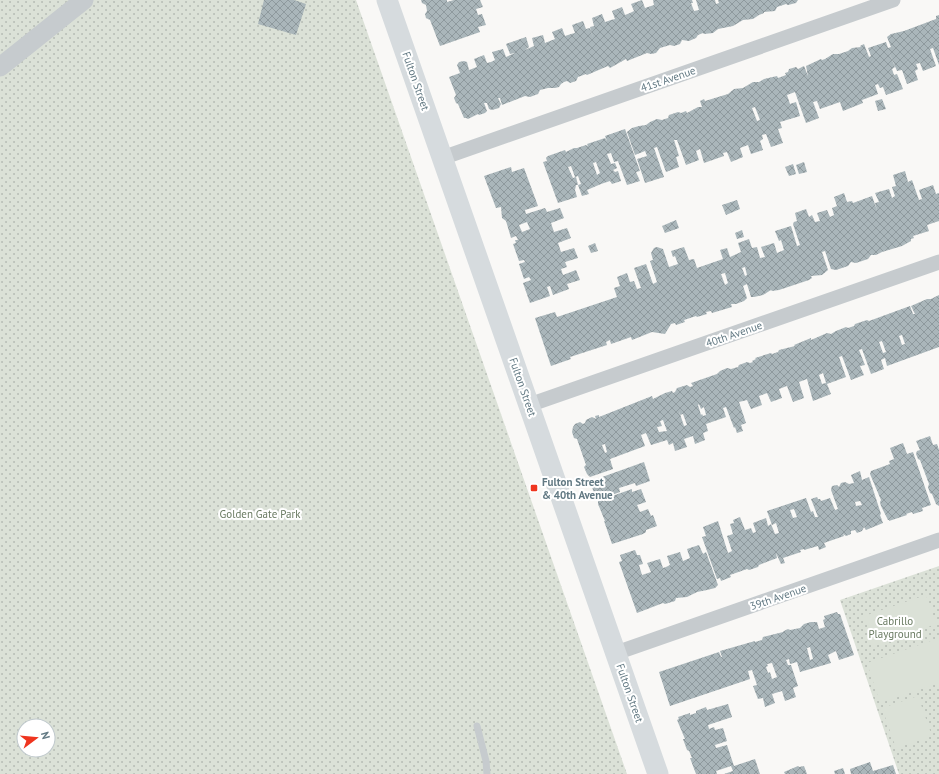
<svg xmlns="http://www.w3.org/2000/svg" width="939" height="774" font-family="'PT Sans',sans-serif">
  <defs>
    <pattern id="grass-dots" width="8" height="8" patternUnits="userSpaceOnUse"><rect width="8" height="8" fill="#dbe1d7"/><path d="M2 2h.1M6 6h.1" fill="none" stroke="#b5bbb4" stroke-width="1.8" stroke-linecap="round"/></pattern>
    <pattern id="building-cross-hatch" width="8" height="8" patternUnits="userSpaceOnUse"><rect width="8" height="8" fill="#aab6ba"/><path d="M0 0l8 8M0 8l8-8" fill="none" stroke="#8e999d"/></pattern>
  </defs>
  <rect width="100%" height="100%" fill="#f9f8f6"/>
  <path fill="url(#grass-dots)" fill-rule="evenodd" d="M0,0H356L627,774H0ZM24,726H48V750H24Z
    M939,566V774H899L840,600Z"/>
  <path fill="#dbe1d7" d="M926,595L936,624L874,646L864,616Z
    M939,638V683L880,703L867,663Z
    M918,696L932,736L896,748L882,708Z"/>
  <path fill="url(#building-cross-hatch)" fill-rule="evenodd" d="M264,0H294L306,4L296,35L258,24Z
    M421,0H447V2L454,0H480L483,7L476,9L478,15L482,14L486,25L478,27L480,32L440,46L430,20L426,18L425,14L427,11L426,5L422,3Z
    M642,0L645,8L654,5L653,0H692L693,3H691L694,11L699,10L696,0H715L716,4L719,3L718,0H798L796,3L788,5L786,4L777,7L775,11L764,12V13L759,15L753,19L743,20L733,26L718,29L713,33L704,34L703,33L698,35L696,38L689,41L682,40L680,44L674,46L670,45L660,48L656,53L651,54L647,53L627,61L626,59L610,68L608,66L587,75L586,74L578,77L576,81L570,83L567,81L564,82L561,84L559,87L555,88H548L540,90L538,94L530,97L525,96L502,105L500,98H498L501,104L499,108L492,110L489,109L487,103H484L487,111L485,113L479,115L478,114L468,119L466,118H464L458,104L456,103L454,98L456,95L449,77L460,73L457,65L459,62L464,61L467,62L469,70L477,67L474,59L484,55L487,63L491,62L495,60L492,52L503,49L506,57L515,53L510,54L506,44L526,37L529,47L525,50L534,46L532,38L543,35L545,43L555,39L552,32L562,28L565,36L571,34L575,33L572,25L583,21L586,29L590,28L593,38L590,27L594,26L592,18L602,14L605,22L611,20L615,19L612,11L622,7L625,15L630,13L634,11L631,4Z
    M939,15V65L933,48L930,49L936,66L923,71L920,63L916,64L918,69L915,71L918,80L907,84L902,70L897,71L888,50L895,67L892,69L894,75L897,74L903,89L886,95L883,87L880,88L878,84L875,85L878,94L862,100L863,103L843,111L840,102L820,109L817,101L813,102L819,118L806,123L795,92L787,95L790,104L796,102L800,116L780,122L782,128L778,129L783,143L771,147L766,134L762,135L763,139L760,141L763,150L751,154L748,145L740,148L743,157L731,162L727,152L723,153L724,156L704,163L700,149L696,151L699,160L686,165L677,140H674L679,156L676,157L679,167L666,172L657,147L654,148L664,177L645,183L637,159L647,156L645,151L635,155L627,132L632,128L639,126L646,125L650,122L657,119L662,120L668,118L669,115L678,112L681,113L686,111L687,113L698,107H702L700,101L704,99L705,101L728,94L734,89L743,88L753,82H759L764,79L777,76L778,78L786,75L785,73L788,72L789,69L796,67L798,69L804,66L808,76L806,66L821,59L822,60L825,59L833,54H839L848,51L852,48L861,47L860,46L864,44L869,57L871,56L868,48L886,42L888,48L891,47L887,37L891,34L904,31L936,19V16ZM755,107L760,120L757,121L752,108Z
    M882,99L886,109L878,111L875,101Z
    M625,129L640,171L636,172L640,181L627,185L618,161L614,162L611,153L607,154L611,164L615,163L617,168L613,170L615,172L618,171L621,181L612,184L610,181L601,184L587,190L589,194L582,196L578,185L581,184L578,176L575,177L571,166L568,167L573,178L576,177L578,185H576L575,190L577,197L558,203L543,162L547,161L546,158L548,156L565,150L566,152L574,148H577L586,145L588,146L587,144L605,138L607,141L605,136ZM596,162L600,173L597,175L593,163Z
    M804,162L807,172L799,174L796,165Z
    M793,164L796,174L789,176L785,167Z
    M511,167L512,172L524,168L538,206L525,210L526,214L545,208L547,212L560,208L564,218L551,223L554,232L567,228L571,238L558,243L561,252L574,248L578,258L565,262L567,267L561,269L563,275L576,270L580,280L567,284L569,289L553,295L550,286L547,287L550,296L530,303L523,283L531,280L529,277L524,279L519,264L525,262L524,260L519,261L513,244L516,243L515,240H518L516,236L511,238L506,221L502,218L501,207L496,208L484,176ZM527,222L530,229L522,232L519,225Z
    M905,171L908,182L912,180L919,200L922,199L919,190L933,185L936,194L939,193V221L927,225L929,231L913,236L914,238L911,239V241L902,246L882,252L876,255H871L868,259L856,263L851,262L848,266L836,270L831,269L825,251L822,252L828,270L822,275L811,276L812,278L809,280L779,290L772,291L771,290L763,295L754,297H751L747,284L743,286L747,298L744,301L736,304H731L732,307L712,313L711,311L706,312L707,314L697,317L696,316L684,320L685,322L676,325L675,323L671,324L665,334L652,332L632,340L631,337L611,344L610,340L606,342L607,345L570,357L571,359L551,366L535,318L555,312L557,317L617,297L614,288L620,286L617,277L627,273L630,282L634,281L637,289L641,288L634,268L646,264L653,284L657,282L650,261L653,260L651,253L654,248L657,247L663,249L669,267L678,264L675,256L673,257L671,251L684,247L689,260L694,259L697,268L723,259L720,250L727,248L730,257L741,252L738,243L749,239L752,248L757,247L760,258L765,257L761,247L774,243L777,253L784,250L781,240L779,241L775,231L791,226L797,246L800,245L793,224L794,222L797,221L795,213L806,209L809,217L812,215L815,222L820,221L817,213L827,210L830,217L834,215L832,208L837,206L834,197L844,193L847,202L852,201L853,203L872,196L877,210L875,203L879,202L875,193L889,189L892,198L895,196L892,187L896,186L893,175ZM745,267L747,275L745,276L742,268ZM725,273L728,283L725,285L721,274Z
    M737,200L740,209L726,215L722,205Z
    M676,220L679,228L665,233L662,226Z
    M742,230L744,237L737,239L735,233Z
    M595,243L598,251L591,253L588,246Z
    M939,295V347L887,366L885,358L881,360L884,369L871,374L862,349L859,350L865,365L860,366L864,375L851,380L842,356L839,357L846,377L827,384L831,394L813,401L807,379L799,382L804,398L793,402L787,386L779,389L782,398L771,402L767,393L759,396L762,405L751,409L747,400L739,402L746,423L741,425L743,431L737,433L735,427L734,428L726,407L723,408L726,417L706,424L708,431L703,433L705,440L695,444L693,436L684,439L687,447L675,451L673,443L669,445L667,440L651,445L646,433L641,435L645,446L610,459L613,469L590,477L587,474L584,467L586,465L577,439L574,438L572,432L573,427L575,424L580,422L583,424L585,423L586,420L592,417L596,419L595,416L599,415V417L652,396L653,399L665,393L672,391L673,393L675,392L677,388L687,385L690,387L693,386L691,383L717,374L720,371L727,368L731,369L738,367L739,365L747,362L750,363L753,362L752,361L756,359L755,358L771,353L772,354L778,352L779,350L795,346L794,345L811,338V340L827,333L831,334L836,331L846,327L848,328L854,326L855,324L867,320L869,321L910,306L913,314H915L911,306L927,299H931ZM902,335L905,344L902,345L899,336ZM882,341L886,352L883,353L879,342ZM823,373L826,383L822,384L819,375ZM699,404L701,409L704,407L706,415L703,416L702,414L701,415L698,405ZM679,411L680,415L683,414L687,425L684,426ZM663,420L667,431L659,432L657,427L662,426L660,421ZM605,444L607,452L605,453L602,445Z
    M930,436L933,445L937,444L939,450V506L936,504L932,494L930,493L928,487L929,484L920,460L918,459L916,454L917,451L920,450L916,441Z
    M903,443L907,454L913,452L931,505L922,508L923,511L913,514L912,512L906,514L907,515L889,521V520H888L881,506L880,502L881,500L870,474L871,471L890,464L889,461L894,459L890,448Z
    M644,462L650,481L636,486L635,483L619,488L620,492L598,500L594,495L591,481Z
    M860,471L862,480L869,477L881,514L880,515L883,523L866,530L864,527L862,531L857,533L855,530L851,531V534L846,536L843,534L844,536L824,543L826,547L819,550L818,546L804,550V549L800,550L801,552L783,558L785,563L781,564L776,553L777,558L759,565L758,567L749,570L747,569L730,575L731,577L721,581L720,578L717,579L702,537L706,536L703,527L718,521L728,553L732,551L727,536L733,534L730,524L734,523L733,520L740,517L745,530L751,528L753,533L756,532L753,523L766,518L768,526L771,524L775,534L779,533L776,523L772,525L767,511L806,498L811,512L813,511L815,517H818L811,499L817,497L818,499H820L821,501L830,498L835,510L838,509L831,490L832,486L837,485L839,487L841,483L845,482L849,484L854,483L851,475ZM860,501L862,505L856,506L855,502ZM794,509L797,517L793,518L790,510Z
    M632,489V492L641,489L646,502L637,505L640,512L648,509L651,516L653,515L657,526L646,530V532L643,534L612,544L604,521H605L598,504V501Z
    M699,545L703,554L706,552L718,585L715,588L707,590L697,592L687,597L676,598L675,601L665,604L663,603L637,613L619,562L622,561L620,555L635,550L637,555H640L643,564L639,565L642,575L651,572L647,563L660,559L663,568L666,567L670,565L667,556L680,552L683,561L690,558L687,549Z
    M837,612L838,614H840L854,655L839,660L836,651L828,655L831,663L800,672L797,662L790,664L789,659L786,660L788,665H791L798,686L793,688L796,697L785,701L782,691L772,694L775,703L765,707L763,698L758,699L753,686L757,685L752,670L748,671L750,679L670,706L659,672L719,652L721,657H722L720,651L755,641V642L762,640L763,637L783,632L784,631L788,629L790,630L800,628L804,624L811,622H817L819,629L825,627L823,620L825,619L824,616ZM810,647L813,659L810,660L807,648ZM772,663L777,677L772,679L770,672L768,673L766,667L768,666L767,664Z
    M728,704L732,717L708,725L709,729L714,727L715,730L723,728L727,741L715,745L716,748L727,745L734,766L755,759L760,774H724L733,771L731,766L716,771L717,774H696L690,758H692L690,753L689,751L687,750L683,739H685L677,720L679,719L678,717L690,713V715L696,713V711L706,707L707,710Z
    M870,762L873,771L893,765L896,774H851L850,769Z
    M798,766L799,767L804,766L807,774H785L784,772Z
    M843,768L845,774H835L834,771Z"/>
  <g fill="none" stroke-linecap="round" stroke-linejoin="round">
    <path stroke="#c6cbce" stroke-width="7" d="M477,726L486,761L487,774"/>
    <path stroke="#c6cbce" stroke-width="15" d="M442,158L893,0
      M529,405L939,262
      M616,653L939,540"/>
    <path stroke="#c6cbce" stroke-width="19" d="M0,67L84,0"/>
    <path stroke="#d6dbde" stroke-width="21" d="M387,0L658,774"/>
  </g>
  <rect fill="#ef351f" stroke="#fff" stroke-width="1.5" x="530" y="484" width="8" height="8" rx="2"/>
  <g text-anchor="middle" stroke-width="4" stroke-linejoin="round" paint-order="stroke">
    <g font-size="11" fill="#627983" stroke="#fff">
      <text transform="translate(668 79) rotate(-19)" y="4">41st Avenue</text>
      <text transform="translate(416 81) rotate(71)" y="4">Fulton Street</text>
      <text transform="translate(734 334) rotate(-19)" y="4">40th Avenue</text>
      <text transform="translate(523 387) rotate(71)" y="4">Fulton Street</text>
      <text transform="translate(778 597) rotate(-19)" y="4">39th Avenue</text>
      <text transform="translate(630 693) rotate(71)" y="4">Fulton Street</text>
    </g>
    <g font-size="11" font-weight="bold" fill="#627983" stroke="#fff" text-anchor="start">
      <text x="542" y="486">Fulton Street<tspan x="542" dy="13">&amp; 40th Avenue</tspan></text>
    </g>
    <g font-size="11" fill="#697a61" stroke="#fff">
      <text x="260" y="518">Golden Gate Park</text>
      <text x="895" y="625">Cabrillo<tspan x="895" dy="13">Playground</tspan></text>
    </g>
  </g>
  <g transform="translate(36 738) rotate(74)"><circle r="19" fill="#ffffff" stroke="#c0c9cd"/>
  <path d="M0-3L7 15L0 10L-7 15Z" fill="#ef351f"/>
  <text y="-6" font-size="11" font-weight="bold" text-anchor="middle" fill="#627983">N</text>
  </g>
</svg>
